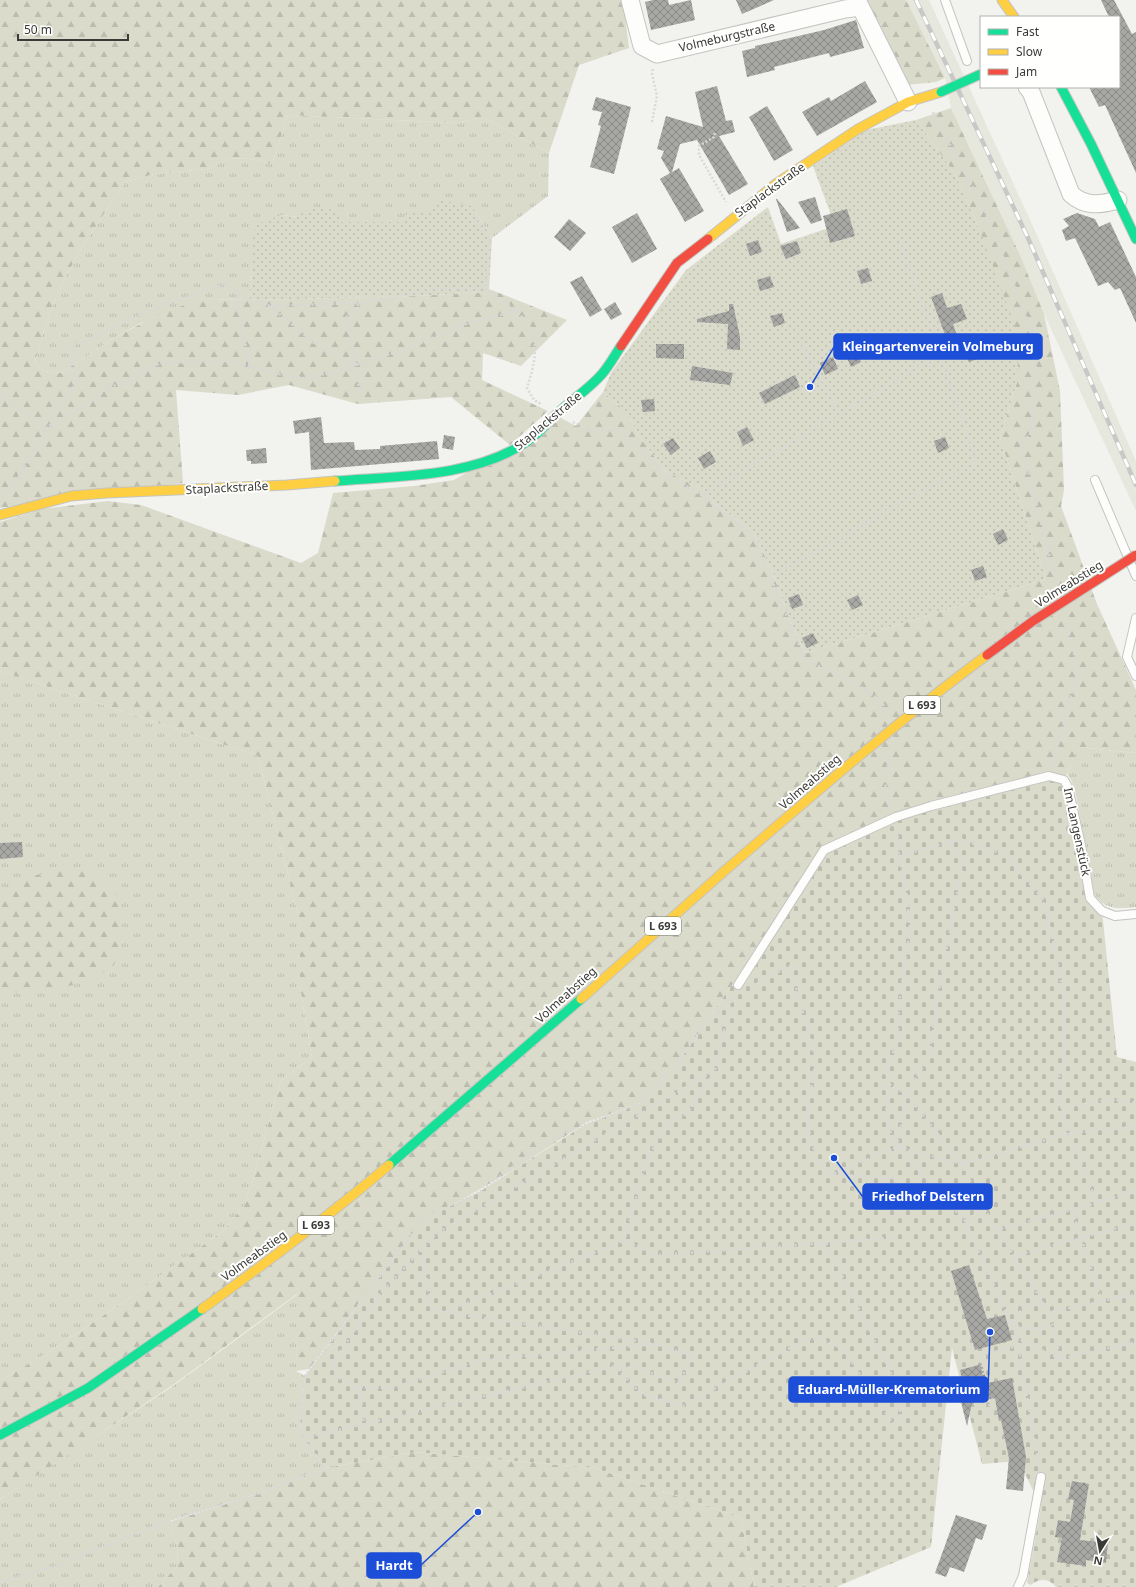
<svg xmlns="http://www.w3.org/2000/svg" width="1136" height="1587" font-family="'Noto Sans',sans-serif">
  <defs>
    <pattern id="grass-tufts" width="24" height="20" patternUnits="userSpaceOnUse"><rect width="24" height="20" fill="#dadbca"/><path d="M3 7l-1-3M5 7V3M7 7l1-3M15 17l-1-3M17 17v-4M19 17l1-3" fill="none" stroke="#bcbdae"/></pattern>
    <pattern id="forest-firs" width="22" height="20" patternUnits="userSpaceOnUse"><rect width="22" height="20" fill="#dadbca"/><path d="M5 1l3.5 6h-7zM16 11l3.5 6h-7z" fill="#bcbdae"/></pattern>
    <pattern id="cemetery-stones" width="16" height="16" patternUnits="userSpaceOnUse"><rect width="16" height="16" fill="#dadbca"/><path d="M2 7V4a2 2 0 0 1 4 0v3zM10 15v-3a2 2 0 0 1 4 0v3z" fill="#bcbdae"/></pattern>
    <pattern id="garden-dots" width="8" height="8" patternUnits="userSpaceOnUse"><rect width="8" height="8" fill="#dadbca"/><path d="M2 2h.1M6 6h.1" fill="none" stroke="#bcbdae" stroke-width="1.8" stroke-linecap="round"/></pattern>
    <pattern id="building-cross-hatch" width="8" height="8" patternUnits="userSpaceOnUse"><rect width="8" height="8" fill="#a7a7a4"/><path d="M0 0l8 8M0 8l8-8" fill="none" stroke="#898987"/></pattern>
  </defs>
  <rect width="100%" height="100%" fill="#f2f2ee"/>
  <path fill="#e7e8dd" d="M906,0H929L1036,233L1136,461V511L1044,314L1020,255L951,108L945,78Z"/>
  <path fill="url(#grass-tufts)" d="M288,115L457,123L483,117L549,153L548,196L492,238L472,206L425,212L405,222H341L281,215L251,259L250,299L204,300L139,324L114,338L61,373L44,371L35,362C42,336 49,311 61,287C78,250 103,216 125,182L154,174L207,169L231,158L251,159L272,164Z
    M0,671L258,756L300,922V987L312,1057L281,1081L245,1205L223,1231L125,1301L49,1352L0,1381Z
    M1078,747L1136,753V907C1118,909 1105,910 1094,894L1075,790L1071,780L1067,774Z
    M298,1294L296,1371L305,1376L300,1424L304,1438L325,1468L257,1494L169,1521L177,1544L178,1565L158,1587H0V1499L173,1386Z"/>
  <path fill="url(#forest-firs)" d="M0,0H623L629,48L579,65L549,153L483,117L457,123L288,115L272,164L251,159L231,158L207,169L154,174L125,182C103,216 78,250 61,287C49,311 42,336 35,362L44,371L61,373L114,338L167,310L204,300L250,299L256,300L416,296L486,292L489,289L567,320L521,366L483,353L482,380L548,411L510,445L451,397L358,404L289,385L238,395L176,390L183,483L0,508Z
    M864,0H906L945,78L936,82L906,85Z
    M951,108L1020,255L1044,314L1060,391L1064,490L1061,506L1097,604L1136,690V753L1079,747L1064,780L825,851L678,1063L639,1104L587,1122L515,1169L461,1200L425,1218L309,1369L296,1371L297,1294L173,1385L62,1459L0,1499V1381L49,1352L125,1301L223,1231L245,1205L281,1081L312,1057L300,987V922L258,756L0,671V522L42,509L108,501L141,505L301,563L318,553L333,493L414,486L454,480L561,418L576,426L603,392L628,413L637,433L665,471L708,492L714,503L753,531L773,573L790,620L806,653L1046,579L1000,438L1017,382L978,226L955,174L916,120Z
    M57,871H88L110,885L120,903L123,935L114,965L94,979L69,986L0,994V890L27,877Z
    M416,1452L595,1468L741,1518L754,1587H158L178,1565L177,1544L169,1522L257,1494L325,1468Z"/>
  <path fill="url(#cemetery-stones)" d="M1049,776L1064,780L1090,898L1102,911L1117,1057L1136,1062V1587H1056C1049,1578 1039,1578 1031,1585L1027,1583L1041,1507L1019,1461L982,1464L952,1348L931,1547L836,1587H754L741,1518L595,1468L416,1452L325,1468L304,1438L300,1424L305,1376L424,1218L479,1192L586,1124L639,1104L678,1063L825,851L896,817Z"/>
  <path fill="url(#garden-dots)" d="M916,120L955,174L978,226L1019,337L1017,382L1000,438L1046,579L806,653L790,620L773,573L753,531L714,503L708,492L665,471L637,433L628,413L603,392L611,373L686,270L768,207L781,244L835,226L813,166L866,130Z
    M439,200L472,206L492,238L489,289L486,292L416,296L256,300L250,299L251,259L255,225L281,215L297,217L311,207L341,211V222H405L406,211L425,212Z"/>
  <path fill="url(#building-cross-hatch)" d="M653,0H668L669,5L691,0L695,20L651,30L645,2Z
    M736,0H774L742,14Z
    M1101,0H1114L1132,34L1136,32V173L1105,105L1099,107L1089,87H1119V17H1109Z
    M856,20L864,48L830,57L829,53L774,67L775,70L747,77L742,51L755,48V46L824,30Z
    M865,81L877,102L817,136L802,112L829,97L831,101Z
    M717,86L726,121L732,120L735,132L719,136L748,184L729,195L697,140L680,144L672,172L679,168L704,211L685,222L660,179L670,173L661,158L664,151L657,149L666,116L703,127L695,92Z
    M596,97L631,107L614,174L590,167L601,126L598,125L602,112L592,110Z
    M767,106L793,150L774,161L749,117Z
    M815,197L822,220L811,224L798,202Z
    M776,199H777L800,228L787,232Z
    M847,209L855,236L830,243L823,216Z
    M637,213L657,249L632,263L612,227Z
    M1077,213L1095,219L1099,227L1110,222L1136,277V323L1120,288L1115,290L1108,282L1098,286L1075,238L1066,241L1062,230L1069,226L1063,219Z
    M569,219L586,233L570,251L554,237Z
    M758,240L762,252L750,256L746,244Z
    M797,241L801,253L786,259L780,246Z
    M868,268L872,281L861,284L857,271Z
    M582,276L602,310L590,317L570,282Z
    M770,276L774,287L760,291L757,280Z
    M942,293L947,308L961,304L967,319L953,324L957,336L947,340L931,297Z
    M615,302L622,314L611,320L604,309Z
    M729,304H733L740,337V350L727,349L728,324L697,322V319L729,311Z
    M782,313L785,323L774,327L770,316Z
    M656,344H684V359L656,358Z
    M976,347L980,358L969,362L965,351Z
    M857,351L861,362L851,367L846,356Z
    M833,357L838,369L825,375L820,363Z
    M692,366L733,373L730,385L690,380Z
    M795,375L800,387L765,404L759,393Z
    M654,399L655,411L643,412L641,400Z
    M321,417L324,443L354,442L355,450L380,449V446L437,441L439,459L311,470L309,432L295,434L293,421Z
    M747,427L754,440L743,446L737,432Z
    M444,435L455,437L453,450L442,448Z
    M945,437L949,448L938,453L934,441Z
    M673,438L680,448L671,455L663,444Z
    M266,448L267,463L251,464V461H247L246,450Z
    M710,451L716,462L704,469L698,458Z
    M1003,529L1008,540L998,545L993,534Z
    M983,566L987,577L975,581L971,570Z
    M799,594L803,605L792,609L788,598Z
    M858,595L863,605L852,610L847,600Z
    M813,633L818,643L807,648L802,638Z
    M22,842L23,857L0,859V843Z
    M969,1265L987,1319L1005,1315L1012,1340L975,1350L951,1271Z
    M982,1364L987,1383L1012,1378L1026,1457L1023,1491L1006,1489L1009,1458L1001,1420L999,1421L995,1398L972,1403L967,1426L958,1390L964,1388L960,1370Z
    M1072,1481L1089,1484L1080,1540L1108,1543L1106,1563L1086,1560V1566L1057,1562L1062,1538L1055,1537L1058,1520L1070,1522L1074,1500L1068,1499Z
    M956,1515L987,1525L982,1540L976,1538L964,1572L950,1567L946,1577L935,1573Z"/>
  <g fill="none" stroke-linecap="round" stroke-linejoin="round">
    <g stroke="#c4c4c1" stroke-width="10">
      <path id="lane" d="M945,0L967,61
        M1095,480L1136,576
        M1136,618L1127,657L1136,676
        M738,985L824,850L896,817L931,806L1049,776L1064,780L1068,787L1081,845L1090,898L1102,911L1115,916L1136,914
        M1018,1587L1023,1576L1041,1477"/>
    </g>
    <g stroke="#c4c4c1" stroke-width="19">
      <path id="street" d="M630,0L642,46L657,54L845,9L860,7
        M857,0L908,102
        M1027,87L1031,92L1071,194C1085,207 1100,205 1118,200"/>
    </g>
    <g stroke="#c4c4c1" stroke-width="11">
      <path id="fast" d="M1061,87L1091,144L1136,239
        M335,481C398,476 474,478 528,441C540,433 548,421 559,412C573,399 590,388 602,374C609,366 615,355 621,346
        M389,1165L581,999
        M0,1435L88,1388L202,1309"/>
    </g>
    <g stroke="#c4c4c1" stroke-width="11">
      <path id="slow" d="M1002,0L1014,17
        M708,239L777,183L858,129L908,102L941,92
        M0,515L71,496L107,493L287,485L335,481
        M581,999L721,874
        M202,1309C266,1263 329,1216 389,1165"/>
    </g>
    <g stroke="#c4c4c1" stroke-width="11">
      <path id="jam" d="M621,346L677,263L708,239"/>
    </g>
    <path stroke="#d9d9d8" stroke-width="2.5" stroke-dasharray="2 2" stroke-linecap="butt" d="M933,112L985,211L1024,311L1037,348L1031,433L1021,444L1057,585
      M652,122L657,96L652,74L653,68
      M715,133L714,137L699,146V155L726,202
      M472,216L490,238L486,288
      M235,293L250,367
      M270,306L314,343L356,365L360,397
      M795,331L840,413
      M356,365L347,316L359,304
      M0,396L48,428L86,405L106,389L126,381L161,363L229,361L278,374L303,378L329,373L356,365L406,349L471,322L517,311C521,316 528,323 531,329C539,349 533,369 527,388L534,400L541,404
      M573,422L587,430H618L665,473L701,495L752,533L805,659L863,688L880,700L887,711
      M8,494L76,382L68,348L158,307L225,284L247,299L270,306L360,303L435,289L486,288L516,311
      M701,495L708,492L939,355
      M771,577L977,460L899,237
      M890,753C887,772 881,791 891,809
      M1052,767L1078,670L1066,621
      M897,828L899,856
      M949,841L963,861L940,984L929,1057L906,1094L887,1083L886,1071L898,1039L899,1005L910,929L906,888L899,856L961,839L1005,855L1042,898L1056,952L1065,1007L1064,1057L1056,1090L1069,1133L1130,1127L1136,1130
      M750,987L790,966L816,1060L806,1119L816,1159L832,1174L897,1147L962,1164L906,1094L897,1147
      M887,1084L886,1121L897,1147L966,1222
      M1061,1108C1085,1104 1112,1096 1136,1103
      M983,1207L962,1164L1069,1133L1097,1203L1136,1190
      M1072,1210L1102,1301
      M997,1230L1097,1203
      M826,1243L897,1237L894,1178L833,1174
      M422,1250L431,1307L444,1312L651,1343
      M1014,1256L1136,1223
      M1042,1300L1023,1308L1011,1325L1032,1329L1053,1326
      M445,1312L624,1241
      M1049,1312L1061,1359L1136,1342
      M1017,1338L1061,1359
      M616,1367L641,1394L683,1406L808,1338L822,1340L843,1349L896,1428L900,1420L901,1393L826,1243L658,1255L624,1241L646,1162L663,1129L672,1121L687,1114L715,1070
      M360,1387L364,1424
      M991,1414L980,1355L1018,1346
      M304,1438L615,1366L637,1368L679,1383L692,1356L656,1344L482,1360L391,1388L360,1387L349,1384L336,1376L334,1361L378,1296L437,1233L715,1070L732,996L735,995
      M1039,1467L1017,1337L966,1222L983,1207L1049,1312L1136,1294
      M0,1582L50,1568L168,1521L257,1494L325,1468L304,1438L300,1424L305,1376L424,1218L479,1192L542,1145L586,1124L639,1104L678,1063L698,1032L731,997"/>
    <use href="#lane" stroke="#fdfdfc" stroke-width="8"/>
    <use href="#street" stroke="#fdfdfc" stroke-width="17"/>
    <use href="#fast" stroke="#16e098" stroke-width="9"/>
    <use href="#slow" stroke="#ffcf43" stroke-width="9"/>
    <use href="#jam" stroke="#f24e42" stroke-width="9"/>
    <g stroke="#c8c8c8" stroke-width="4.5">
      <path id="rail" d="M916,0L1028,238L1136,485"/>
    </g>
    <use href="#rail" stroke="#fffffe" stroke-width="3" stroke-dasharray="9" stroke-linecap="butt"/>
    <g stroke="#c4c4c1" stroke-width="11" stroke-linecap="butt">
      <path id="fast-bridge" d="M941,92L981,74"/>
    </g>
    <g stroke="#c4c4c1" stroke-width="11" stroke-linecap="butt">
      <path id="slow-bridge" d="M721,874C808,799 894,724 987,655"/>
    </g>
    <g stroke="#c4c4c1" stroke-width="11" stroke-linecap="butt">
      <path id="jam-bridge" d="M987,655L1033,621L1136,555"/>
    </g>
    <use href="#fast-bridge" stroke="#16e098" stroke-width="9"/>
    <use href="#slow-bridge" stroke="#ffcf43" stroke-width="9"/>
    <use href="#jam-bridge" stroke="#f24e42" stroke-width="9"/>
  </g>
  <g text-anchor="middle" stroke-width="4" stroke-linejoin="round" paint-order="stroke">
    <g fill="#fffffe" stroke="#757673" stroke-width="1">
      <rect x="904" y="696" width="36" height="18" rx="3"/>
      <rect x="645" y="917" width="36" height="18" rx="3"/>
      <rect x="298" y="1216" width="36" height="18" rx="3"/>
    </g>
    <g font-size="11" font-weight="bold" fill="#3a3b38">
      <text x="922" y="709">L 693</text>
      <text x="663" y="930">L 693</text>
      <text x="316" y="1229">L 693</text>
    </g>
    <g font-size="12" fill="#3a3b38" stroke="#fffffe">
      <text transform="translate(727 37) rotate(-13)" y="4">Volmeburgstraße</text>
      <text transform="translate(770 190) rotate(-36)" y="4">Staplackstraße</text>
      <text transform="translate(548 421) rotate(-40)" y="4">Staplackstraße</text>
      <text transform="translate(227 488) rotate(-3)" y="4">Staplackstraße</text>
      <text transform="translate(1069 584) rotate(-32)" y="4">Volmeabstieg</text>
      <text transform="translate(810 782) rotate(-41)" y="4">Volmeabstieg</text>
      <text transform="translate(1077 832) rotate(78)" y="4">Im Langenstück</text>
      <text transform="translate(566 995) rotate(-42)" y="4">Volmeabstieg</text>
      <text transform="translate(254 1256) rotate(-36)" y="4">Volmeabstieg</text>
    </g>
  </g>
  <path fill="none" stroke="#1d4ed8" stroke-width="1.5" d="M810 387L834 347M834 1158L863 1197M990 1332L988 1390M478 1512L421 1565"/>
  <g fill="#1d4ed8" stroke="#fffffe" stroke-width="1.5">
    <circle cx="810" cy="387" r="4"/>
    <circle cx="834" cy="1158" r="4"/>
    <circle cx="990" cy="1332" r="4"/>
    <circle cx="478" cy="1512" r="4"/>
  </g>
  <g fill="#1d4ed8" stroke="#1d4ed8" stroke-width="1.5">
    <rect x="834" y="334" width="208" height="25" rx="4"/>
    <rect x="863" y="1184" width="129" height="25" rx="4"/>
    <rect x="789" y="1377" width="199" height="25" rx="4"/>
    <rect x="367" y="1553" width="54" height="25" rx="4"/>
  </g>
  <g font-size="13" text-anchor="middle" font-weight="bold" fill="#fff">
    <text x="938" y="351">Kleingartenverein Volmeburg</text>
    <text x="928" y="1201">Friedhof Delstern</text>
    <text x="889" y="1394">Eduard-Müller-Krematorium</text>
    <text x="394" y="1570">Hardt</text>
  </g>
  <rect x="980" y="16" width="140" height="72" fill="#fffffe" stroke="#b0b1af"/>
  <rect x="988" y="29" width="20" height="6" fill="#16e098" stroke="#b0b1af"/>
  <text x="1016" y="36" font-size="12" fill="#3a3b38">Fast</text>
  <rect x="988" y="49" width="20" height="6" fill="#ffcf43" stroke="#b0b1af"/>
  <text x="1016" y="56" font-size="12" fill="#3a3b38">Slow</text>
  <rect x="988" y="69" width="20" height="6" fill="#f24e42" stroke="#b0b1af"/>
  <text x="1016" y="76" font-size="12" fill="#3a3b38">Jam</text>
  <g transform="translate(1100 1551) rotate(191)" stroke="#fffffe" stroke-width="3" paint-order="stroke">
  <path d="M0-3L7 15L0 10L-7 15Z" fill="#3a3b38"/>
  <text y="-6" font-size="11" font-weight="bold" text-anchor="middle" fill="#3a3b38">N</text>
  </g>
  <path d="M18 34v6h110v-6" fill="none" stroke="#3a3b38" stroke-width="2"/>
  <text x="24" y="34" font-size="12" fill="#3a3b38" stroke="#fffffe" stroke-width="3" paint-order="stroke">50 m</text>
</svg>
